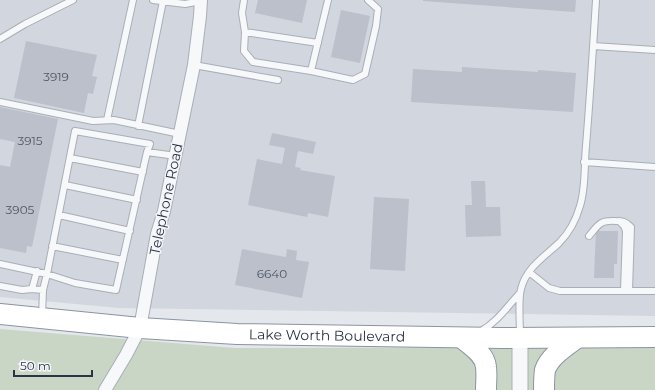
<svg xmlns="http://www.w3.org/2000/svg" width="655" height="390" font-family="Montserrat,sans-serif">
  <rect width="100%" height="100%" fill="#e4e7ec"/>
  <path fill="#d2d6de" d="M0,0H655V316L119,308L0,297Z"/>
  <path fill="#c9d6c5" d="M0,329L235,348L655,347V390H0Z"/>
  <path fill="#bbc0ca" d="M258,0H307L302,23L255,13Z
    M423,0H576L575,12L423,1Z
    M341,10L370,16L360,63L331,57Z
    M26,41L97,55L92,76L97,77L93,94L88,93L84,113L14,98Z
    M462,67L538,72V70L576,73L573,112L411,102L413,69L462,72Z
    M0,107L58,119L32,247L27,246L26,253L0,248V165L10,167L15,142L0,139Z
    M272,133L316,142L313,154L298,151L295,167L301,168L300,170L335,176L328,217L308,213L307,217L248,205L257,159L282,164L285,148L269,145Z
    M471,181H485L486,207H500L501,236L466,237L465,205H472Z
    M374,197L409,199L405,271L370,269Z
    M596,231H618L617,264H614V278H594Z
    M242,249L286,257L287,249L297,251L296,260L309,262L302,298L235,285Z"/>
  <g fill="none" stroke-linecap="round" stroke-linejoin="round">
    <g stroke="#a9aeb7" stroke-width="8">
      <path id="service" d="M153,0L185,4L201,1
        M244,0L242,13L245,32L244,51L253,62L311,71L353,80L365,74L376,26L378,9L368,0
        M245,32L318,43
        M0,39L25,24L73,0
        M593,46L655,50
        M194,65L278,80
        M311,71L328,0
        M0,102L93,121L114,120L180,134
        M107,120L133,0
        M138,126L163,1
        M147,152L116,290L75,283L47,274L75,131L150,144L147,152L176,156
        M70,158L143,172
        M584,162L655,167
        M65,185L137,200
        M59,215L130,231
        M619,221L624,226L626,231L624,291
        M589,236C599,224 600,220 616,221C623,221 626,222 631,227L629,291
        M52,246L123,260
        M0,264L47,274L43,290L32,289
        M529,272L549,288L560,291H655
        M0,286L22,290L32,289L37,271
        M42,316L43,290
        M481,331C497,322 507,307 520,293
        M520,335C520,322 518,300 521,289C526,268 544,257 559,243C569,233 576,220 580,206C586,187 584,166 586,146C590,97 593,49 596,0"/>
    </g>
    <g stroke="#a9aeb7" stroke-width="14">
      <path id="minor" d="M105,390L126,355L140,328L157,234L164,211L194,65L200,16L201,0"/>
    </g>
    <g stroke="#a9aeb7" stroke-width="17">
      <path id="tertiary" d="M520,338V390"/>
    </g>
    <g stroke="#8b94a3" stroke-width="22">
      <g id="trunk">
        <path id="s1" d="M0,314L140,328L237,334L502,338L655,337"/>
        <path d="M462,338C471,346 485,354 486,367C487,375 486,382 486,390"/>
        <path d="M544,390C544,383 544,377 545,370C550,356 565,347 577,338"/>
      </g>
    </g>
    <use href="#service" stroke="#f7f8fa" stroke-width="6"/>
    <use href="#minor" stroke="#f7f8fa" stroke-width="12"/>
    <use href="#tertiary" stroke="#f7f8fa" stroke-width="15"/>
    <use href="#trunk" stroke="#fff" stroke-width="20"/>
  </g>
  <g text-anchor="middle" stroke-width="3" stroke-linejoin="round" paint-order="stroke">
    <g font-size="12" fill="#4f5766">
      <text x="56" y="81">3919</text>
      <text x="30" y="145">3915</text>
      <text x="20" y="214">3905</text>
      <text x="272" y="278">6640</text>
    </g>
    <g font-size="14" fill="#2b3445" stroke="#f4f6f9">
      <text transform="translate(166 199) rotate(-78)" y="5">Telephone Road</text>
      <text dy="5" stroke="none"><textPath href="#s1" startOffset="328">Lake Worth Boulevard</textPath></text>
    </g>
  </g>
  <path d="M14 370v6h78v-6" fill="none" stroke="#2b3445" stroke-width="2"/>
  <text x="20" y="370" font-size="12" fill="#2b3445" stroke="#f4f6f9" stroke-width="3" paint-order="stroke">50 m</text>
</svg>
